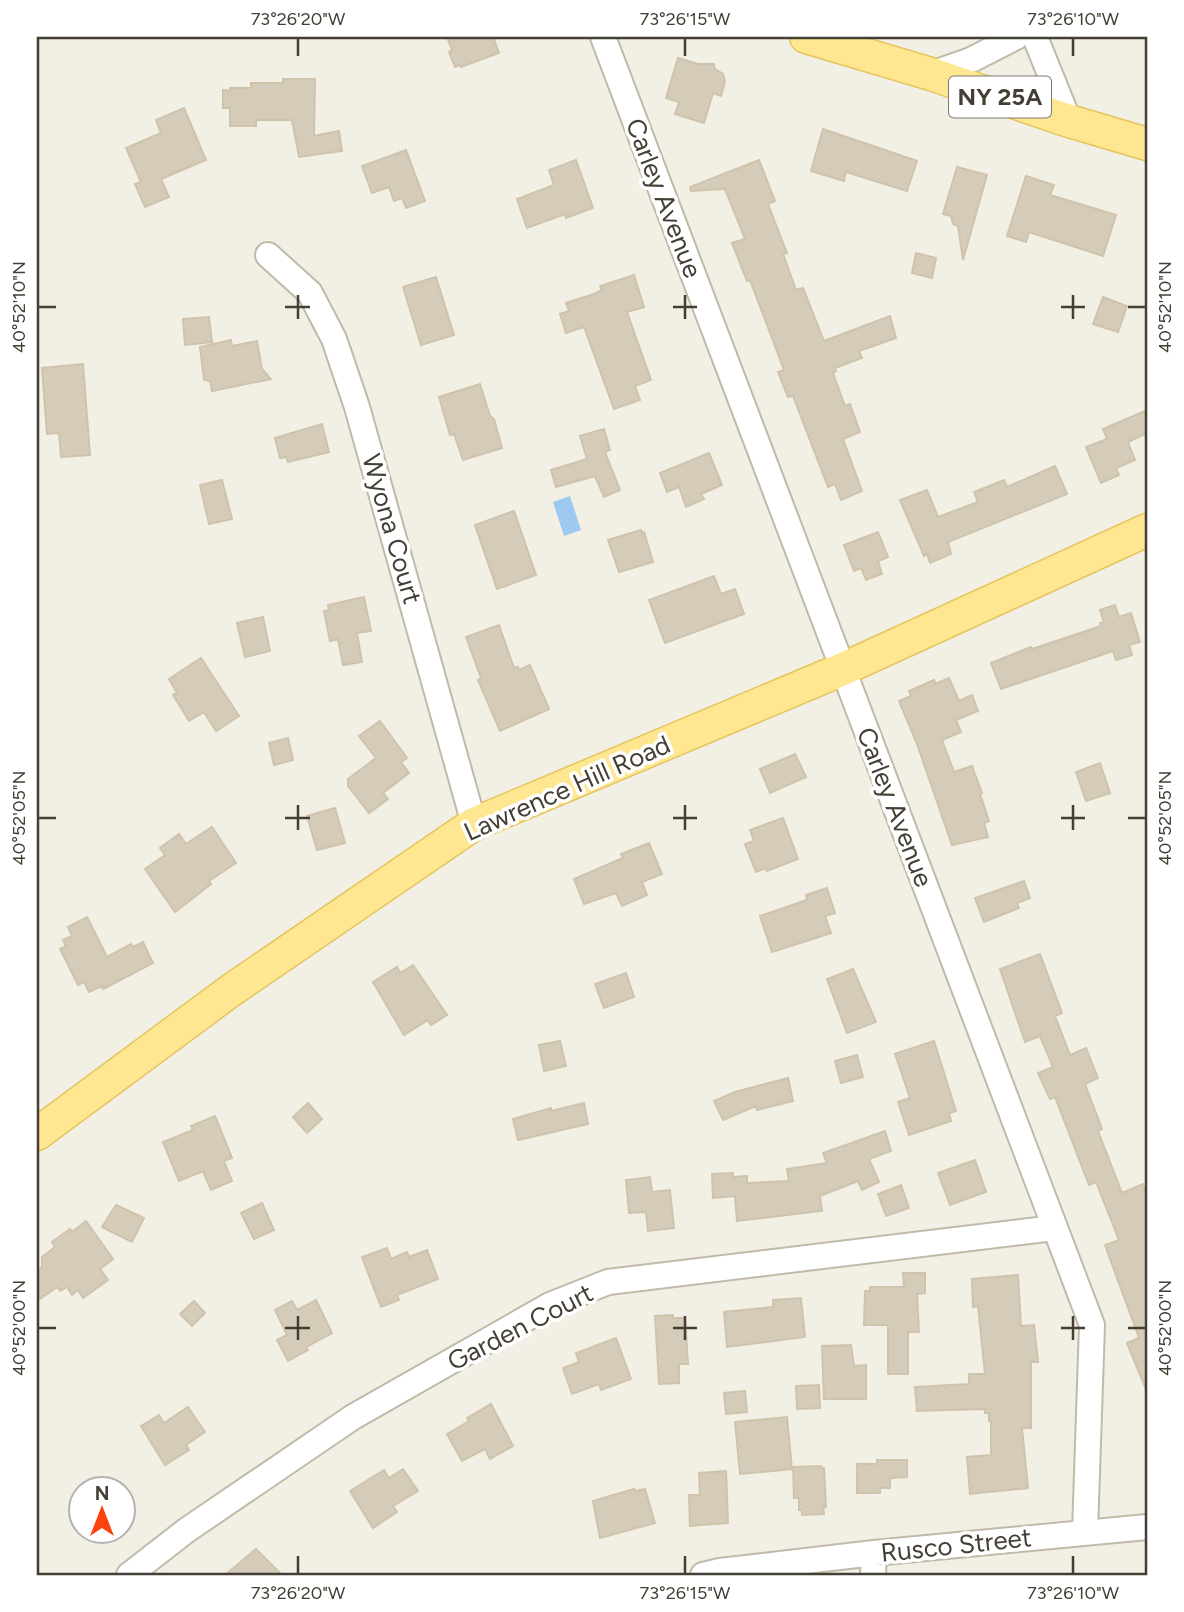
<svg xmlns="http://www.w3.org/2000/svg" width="1184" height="1612" font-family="Figtree,sans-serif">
  <rect width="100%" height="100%" fill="#f2efe4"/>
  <path fill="#9ecaf1" d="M570,496L581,530L564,536L553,502Z"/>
  <path fill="#d4cbb9" stroke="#cfc3ac" stroke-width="2" d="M447,37H493L499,53L461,67L460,65L455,67L449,52L452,50Z
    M678,58L698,64H714L715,69L723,74L725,82L721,96L713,93L704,123L675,114L679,102L666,98Z
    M283,79H315L314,136L339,131L342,151L299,157L292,120H256V126H230V108H223V90L230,91V88H251V83H283Z
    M184,108L206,160L161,179L169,197L145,207L135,184L141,182L126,148L161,133L156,120Z
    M823,129L917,161L907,191L846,172L844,181L811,171Z
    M406,150L425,201L406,208L402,198L394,201L389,187L372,193L362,166Z
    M576,160L593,208L566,218L565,214L527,228L517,199L554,185L549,170Z
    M759,160L775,201L768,204L787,253L783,254L796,290L803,288L824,341L890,316L896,338L859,351L862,358L835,368L836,371L833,373L845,406L850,404L860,432L843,439L862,491L841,500L835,484L828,487L793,396L788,397L778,372L784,370L750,280L747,281L732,243L745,239L725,189L691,191L690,187Z
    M957,167L987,175L963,260L958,226L953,224L951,216L943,214Z
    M1026,176L1054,185L1050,195L1116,215L1103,256L1029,232L1026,242L1007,236Z
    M916,253L936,258L932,278L912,273Z
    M634,275L644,307L627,312L651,380L635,386L640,400L614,409L584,327L566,333L560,314L569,311L566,303L594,294L602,290L600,286Z
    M436,277L454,335L421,345L403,287Z
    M1103,297L1127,306L1118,332L1093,324Z
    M209,317L212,342L185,345L183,319Z
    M231,340L232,346L257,341L262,369L271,379L212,391L210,381L204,380L200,347Z
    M83,364L90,455L61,457L59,433L47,434L42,368Z
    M480,384L490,416L494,419L502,448L463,460L454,434L450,435L439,397Z
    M1147,410V433L1128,442L1135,460L1116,468L1119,475L1101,483L1086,447L1107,439L1103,429Z
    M322,424L329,452L288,462L286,457L280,458L275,438Z
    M604,429L610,450L605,452L620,490L604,497L595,476L556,487L551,470L587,459L580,436Z
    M709,453L722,485L701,494L704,499L686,507L679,487L667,492L660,473Z
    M1055,466L1067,494L948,542L951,554L930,563L927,554L924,556L900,500L927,490L938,517L978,502L974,492L1004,480L1007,487Z
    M222,480L232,519L209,524L200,485Z
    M514,511L536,575L497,589L475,525Z
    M641,530L642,533L644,532L653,562L619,572L608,540Z
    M878,532L888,557L878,561L882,574L866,580L861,568L854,571L844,545Z
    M714,576L721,594L735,589L744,614L665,643L649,600Z
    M364,597L371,631L357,633L362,662L343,665L338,639L330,641L324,611L329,610L328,605Z
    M1115,605L1119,617L1131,613L1140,642L1129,645L1132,655L1116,660L1113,651L1001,689L991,663L1031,647L1032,649L1101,626L1100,623L1104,622L1100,610Z
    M263,617L270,651L245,657L237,623Z
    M499,625L514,668L518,667L519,670L530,665L549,709L500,731L478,680L481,678L466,637Z
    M201,658L239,716L216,731L204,712L189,721L173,695L177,693L169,679Z
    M949,678L959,701L972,695L978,711L956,720L961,732L942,740L954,772L972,766L982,793L980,794L989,821L984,823L988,837L952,845L917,744L899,701L911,696L909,691L934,680L935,684Z
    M380,721L407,758L401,762L409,773L383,793L388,799L369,813L348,786V779L376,758L359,736Z
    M288,738L293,760L274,765L269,743Z
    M795,754L806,777L770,793L760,769Z
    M1100,763L1110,793L1086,801L1076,772Z
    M335,808L345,843L317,850L307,816Z
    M783,818L798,859L767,871L766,868L756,872L745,844L754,841L750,830Z
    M212,827L236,863L209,881L211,884L175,912L145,869L165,855L160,848L179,834L186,844Z
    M649,843L662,874L642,882L647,895L622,906L616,893L584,904L574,879L623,858L621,854Z
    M1024,881L1030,898L1017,903L1019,908L984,922L975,898Z
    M827,888L835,913L825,916L831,933L772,952L760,916L807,900L806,895Z
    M87,917L107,957L131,944L133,947L143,942L153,963L103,989L102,986L89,992L84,982L78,985L60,949L66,946L63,940L72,936L68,927Z
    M1040,954L1062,1013L1055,1016L1070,1055L1086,1048L1098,1078L1085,1084L1102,1129L1098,1131L1122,1193L1143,1184L1147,1196V1392L1127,1343L1139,1338L1105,1245L1119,1240L1096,1182L1089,1185L1055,1097L1050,1099L1038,1073L1053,1067L1040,1036L1025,1042L1000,969Z
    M413,965L447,1015L431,1025L428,1020L404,1035L373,982L397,967L400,973Z
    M853,969L876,1022L847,1033L827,979Z
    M626,973L634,997L604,1008L595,984Z
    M560,1041L566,1066L544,1071L539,1045Z
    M934,1041L956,1111L949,1113L951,1121L909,1135L898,1102L910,1098L895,1054Z
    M857,1055L863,1077L841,1083L835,1061Z
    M788,1078L793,1101L757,1110L756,1106L723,1120L714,1101L735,1092Z
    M308,1103L322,1119L307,1133L293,1117Z
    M584,1103L588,1124L518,1140L513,1119L551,1108V1111Z
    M215,1116L232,1158L224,1161L232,1181L211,1190L203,1171L179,1181L163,1142L193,1130L191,1126Z
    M885,1131L891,1151L869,1159L879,1182L862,1190L858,1181L820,1196L822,1211L737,1221L735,1196L713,1198L712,1174L733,1173V1177L747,1176V1183L789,1181L787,1169L827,1163L823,1153Z
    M975,1160L986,1192L950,1205L938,1173Z
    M650,1177L652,1192L670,1190L674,1228L648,1231L646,1212L629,1213L626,1180Z
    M901,1185L909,1208L886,1216L878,1194Z
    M262,1203L274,1230L254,1239L241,1213Z
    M116,1205L144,1218L132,1242L102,1227Z
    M86,1221L113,1259L100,1269L108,1280L83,1298L78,1290L72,1295L67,1287L60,1291L57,1287L37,1301V1271L42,1267V1257L55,1247L52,1242L70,1229L72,1232Z
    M387,1248L391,1259L407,1252L409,1257L427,1250L438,1279L397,1295L399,1300L381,1307L362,1257Z
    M903,1273H925V1293L917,1294L919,1332H908V1374H888V1325H864L865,1291H870V1287H904Z
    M1018,1275L1021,1326L1034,1325L1038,1362H1031V1428H1022L1028,1488L970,1494L967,1457L991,1455V1421H989V1413H985V1409L917,1411L915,1387L969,1384V1374H985L978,1306L973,1307L972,1279Z
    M801,1298L805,1337L727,1347L724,1312L773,1307V1300Z
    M316,1300L332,1333L306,1347L308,1350L288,1361L277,1340L287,1335L275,1310L292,1301L297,1310Z
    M194,1301L205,1313L192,1326L180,1314Z
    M673,1315V1318H685L688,1364H679V1383L659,1384L655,1316Z
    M616,1338L631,1379L601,1390L599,1384L572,1394L563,1368L579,1362L576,1353Z
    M851,1345L854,1366L866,1365V1399H824L822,1346Z
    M819,1385L820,1408L797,1409L796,1386Z
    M745,1391L747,1412L726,1414L724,1393Z
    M491,1404L513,1446L490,1459L485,1449L462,1461L447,1434L469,1421L467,1418Z
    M188,1407L205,1432L186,1445L189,1450L165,1465L141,1426L159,1415L164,1423Z
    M787,1417L792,1469L740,1474L735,1422Z
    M877,1460H907V1477L890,1478V1488H880V1493H857V1464H877Z
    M821,1466L822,1468H824L826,1507H823L824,1514L802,1515V1510H799V1498H794L793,1467Z
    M403,1469L418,1491L393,1506L397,1512L373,1528L350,1491L384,1470L389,1478Z
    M726,1471L728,1523L690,1526L689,1495H700L699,1473Z
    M634,1489L635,1491L645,1489L655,1523L600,1538L593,1501Z
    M256,1549L282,1575H225Z"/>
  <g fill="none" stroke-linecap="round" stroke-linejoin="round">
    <g stroke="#c0baa9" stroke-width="28">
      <path id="minor" d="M603,37L1092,1325L1085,1532
        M1035,37L1069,121
        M931,74L971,60L1016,37
        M268,255L310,293L334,339L357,407L474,824
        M129,1575L187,1530L353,1417L550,1305L608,1282L1054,1228
        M703,1575L720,1571L874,1553L1147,1527
        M873,1575L874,1553"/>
    </g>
    <g stroke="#e5c55f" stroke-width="35">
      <path id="major" d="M806,37L931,74L1069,121L1147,144
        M37,1134L230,991L474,824L843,669L1147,530"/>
    </g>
    <use href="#minor" stroke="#fff" stroke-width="24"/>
    <use href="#major" stroke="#ffe690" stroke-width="32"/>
  </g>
  <path fill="none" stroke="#443f34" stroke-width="2.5" d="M298,38V56M685,38V56M1073,38V56M298,295V319M685,295V319M1073,295V319M38,307H56M285,307H310M673,307H697M1061,307H1085M1128,307H1146M298,805V830M685,805V830M1073,805V830M38,818H56M285,818H310M673,818H697M1061,818H1085M1128,818H1146M298,1316V1340M685,1316V1340M1073,1316V1340M38,1328H56M285,1328H310M673,1328H697M1061,1328H1085M1128,1328H1146M298,1556V1574M685,1556V1574M1073,1556V1574"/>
  <g text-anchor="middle" stroke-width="7" stroke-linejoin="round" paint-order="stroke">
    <rect fill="#fff" stroke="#7c7971" stroke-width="2" x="949" y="76.5" width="102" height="41" rx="5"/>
    <g font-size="24" font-weight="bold" fill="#443f34">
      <text x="1000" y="105">NY 25A</text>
    </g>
    <g font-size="26" fill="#443f34" stroke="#fff">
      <text transform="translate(664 198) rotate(69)" y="9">Carley Avenue</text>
      <text transform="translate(392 529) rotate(74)" y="9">Wyona Court</text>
      <text transform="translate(567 788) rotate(-24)" y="9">Lawrence Hill Road</text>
      <text transform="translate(895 807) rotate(69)" y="9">Carley Avenue</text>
      <text transform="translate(520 1327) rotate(-27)" y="9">Garden Court</text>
      <text transform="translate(956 1545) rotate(-6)" y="9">Rusco Street</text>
    </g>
  </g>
  <rect width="1184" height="1612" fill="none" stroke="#ffffff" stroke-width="77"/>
  <g transform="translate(102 1510)"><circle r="33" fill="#ffffff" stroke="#b4b2ae" stroke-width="2"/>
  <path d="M0-5L12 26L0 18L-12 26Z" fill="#fc4210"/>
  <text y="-10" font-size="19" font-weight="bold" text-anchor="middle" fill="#443f34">N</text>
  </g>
  <rect x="38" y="38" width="1108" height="1536" fill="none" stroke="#443f34" stroke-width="2.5"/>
  <g font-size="18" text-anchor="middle" fill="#443f34">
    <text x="298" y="25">73°26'20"W</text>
    <text x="685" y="25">73°26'15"W</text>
    <text x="1073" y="25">73°26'10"W</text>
    <text transform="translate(19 307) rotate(-90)" y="6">40°52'10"N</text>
    <text transform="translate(1165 307) rotate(-90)" y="6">40°52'10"N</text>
    <text transform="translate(19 818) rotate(-90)" y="6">40°52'05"N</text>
    <text transform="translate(1165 818) rotate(-90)" y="6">40°52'05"N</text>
    <text transform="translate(19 1328) rotate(-90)" y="6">40°52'00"N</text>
    <text transform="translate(1165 1328) rotate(-90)" y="6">40°52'00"N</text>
    <text x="298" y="1599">73°26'20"W</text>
    <text x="685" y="1599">73°26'15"W</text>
    <text x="1073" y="1599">73°26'10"W</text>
  </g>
</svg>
